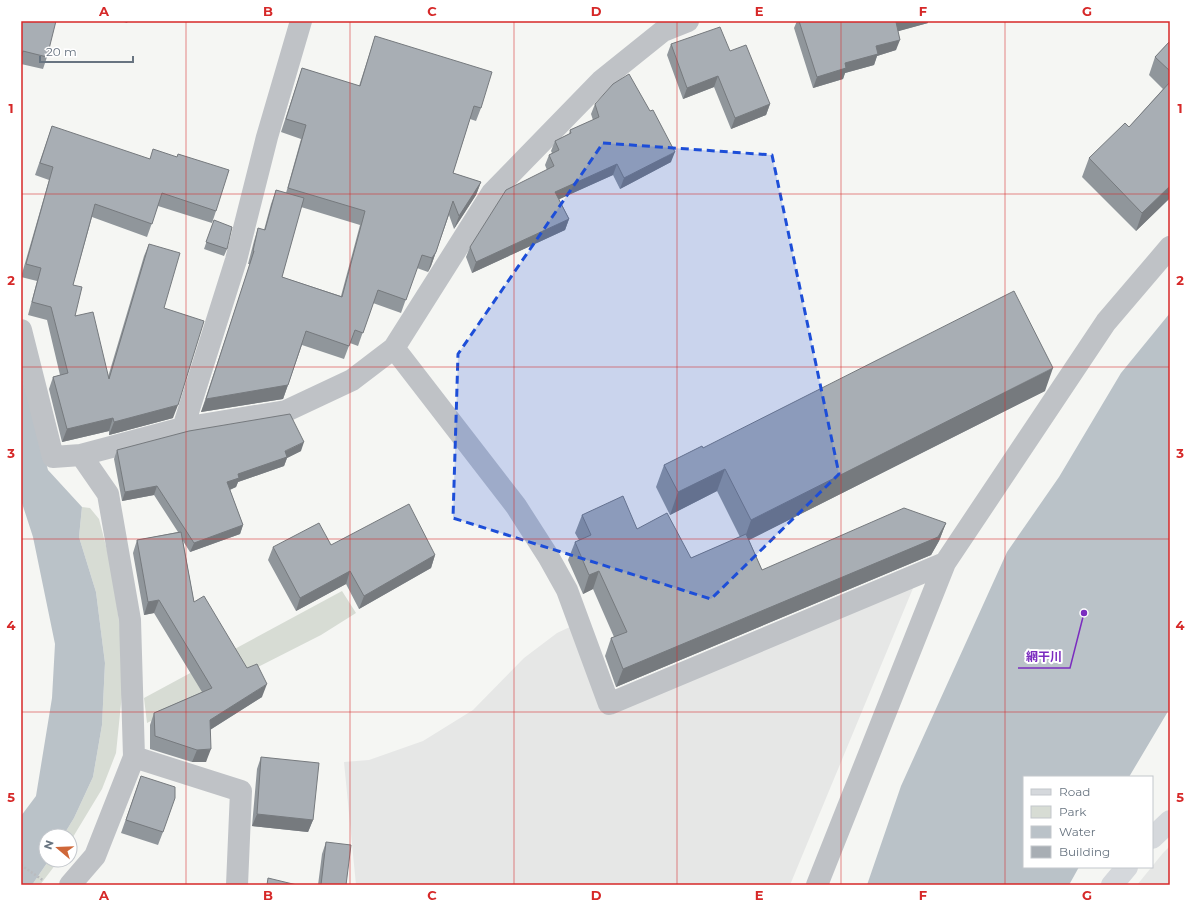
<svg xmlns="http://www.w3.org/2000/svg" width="1191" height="906" font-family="Montserrat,'Noto Sans JP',sans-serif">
  <rect width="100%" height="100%" fill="#f5f6f3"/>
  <path fill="#e6e7e6" d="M916,581L790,885H356L344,762L369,760L423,741L473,710L524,658L557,633L572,626L606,713Z
    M1170,846V885H1137L1163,853Z"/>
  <path fill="#d7dcd4" d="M82,507L90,508L99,519L112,569L120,629L122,694L116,753L102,789L70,842V836H63L74,818L93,777L102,725L105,663L96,592L79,537Z
    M342,591L356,613L321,635L147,723L144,698Z
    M49,860H59L40,885H32Z"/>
  <path fill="#bac2c8" d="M1170,313V708L1129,777H1024V867H1079L1069,885H867L901,786L1007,552L1059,477L1121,373Z
    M21,374L48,470L82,507L79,537L96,592L105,663L102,725L93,777L74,818L63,836H46V860H49L32,885H21V816L36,796L52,698L55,644L33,537L21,500Z"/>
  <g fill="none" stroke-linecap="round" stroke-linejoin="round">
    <path stroke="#b9bbbe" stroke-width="2.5" stroke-dasharray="2 2" stroke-linecap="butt" d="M21,865L44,881"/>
    <path stroke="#bfc2c6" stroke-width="22" d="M21,330L53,457L81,455L183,428L286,411L352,380L394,348L492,193L602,80L663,31L688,21
      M394,348L516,506L548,556L567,590L609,704L945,563
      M183,428L236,260L267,137L301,21
      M134,757L241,791L237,885
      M70,885L95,856L134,757L130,620L108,494L81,455
      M817,885L945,563L1106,322L1170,247"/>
    <path stroke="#d5d8dc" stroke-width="22" d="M1152,838L1170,821
      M1112,885L1127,867"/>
  </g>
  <path fill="#90969b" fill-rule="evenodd" d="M21,21L47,57L43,69L21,64Z
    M121,21H128L127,23Z
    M797,21H928V23L898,31L896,50L877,56L874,65L845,73L843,79L813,88L794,28Z
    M375,36L481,108L476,121L470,119L453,173L481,182L476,195L454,229L449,215L431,266L428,272L417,268L401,313L373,303L358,346L350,343L344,359L302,345L283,399L201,412L250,264H248L254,241L258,228L264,230L271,204L276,190L286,193L301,139L281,132L302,68L359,86L371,49ZM301,207L360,225L341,296L282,277Z
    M1170,41V198L1136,231L1082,177L1089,158L1129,127L1163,89L1149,75L1155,57Z
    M671,44L730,51L770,104L766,115L731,129L714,87L683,99L667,55Z
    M595,104L671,162L620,189L613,175L559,199L569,219L565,230L472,273L466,257L470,247L547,170L545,165L549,155L552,153L551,151L555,141L569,134L570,130L593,120L591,114Z
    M52,126L216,211L212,223L158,206L147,237L92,217L73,285L75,316L108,377L144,256L149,244L164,308L173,418L109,435V431L62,442L49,389L53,377L60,375L47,320L28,315L37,281L21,277L49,180L35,175Z
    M214,220L227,249L224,256L204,249Z
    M1045,391L749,540L762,570L946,523L939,541L931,555L616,687L605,656L611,638L614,637L593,589L583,594L568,560L575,542L579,540L575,533L582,515L637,529L691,558L740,537L717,491L670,515L656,487L664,465L703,448Z
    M117,450L301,451L287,458L284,466L238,482L236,487L230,490L243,525L240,534L190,552L183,541L194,602L262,697L210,730L206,762H192L150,749V725L154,713L202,692L154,613L144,615L133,553L137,540L178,532L154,495L122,501L114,459Z
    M331,545L435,555L431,568L359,609L346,584L296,611L268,560L273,547Z
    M261,757L313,820L308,832L252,826L257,769Z
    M141,776L163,832L158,845L121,833Z
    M326,842L346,885H318L322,854Z"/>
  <path fill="#767a7e" d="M899,21H928V23L892,33L896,22Z
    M900,40L896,50L877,56L874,65L845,73L843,79L813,88L817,77L845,63L876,46Z
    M718,76L714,87L683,99L687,88Z
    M770,104L766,115L731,129L735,118Z
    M675,152L671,162L620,189L624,178Z
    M617,164L613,175L551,203L555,192Z
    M481,182L476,195L454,229L459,216Z
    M1170,186V198L1136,231L1142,213Z
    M569,219L565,230L472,273L476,262Z
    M436,252L431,266L428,272L432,258Z
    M1053,368L1045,391L743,543L751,520Z
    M288,385L283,399L201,412L206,399Z
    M178,405L173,418L109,435L114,422Z
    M113,418L109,431L62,442L67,429Z
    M304,442L301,451L287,458L284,466L238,482L236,487L224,492L227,482L238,474Z
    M725,469L717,491L670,515L678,492Z
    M157,486L154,495L122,501L125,492Z
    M946,523L939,541L931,555L616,687L623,669Z
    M243,525L240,534L190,552L194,543Z
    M435,555L431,568L359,609L364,596Z
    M350,571L346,584L296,611L300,598Z
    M599,571L593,589L583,594L589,575Z
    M159,600L154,613L144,615L148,602Z
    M267,684L262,697L205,733L210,720Z
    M211,749L206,762H192L197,750Z
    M257,814L313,820L308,832L252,826Z"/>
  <path fill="#a8aeb4" stroke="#767a7e" d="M21,21H56L47,57L23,51L21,59Z
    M799,21H899L896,22L900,40L876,46L878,54L845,63L846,68L817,77Z
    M720,27L730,51L746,45L770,104L735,118L718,76L687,88L671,44Z
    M375,36L492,72L481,108L474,106L453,173L481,182L459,216L453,201L436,252L432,258L422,255L406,300L378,290L363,333L355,330L349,346L306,331L288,385L206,399L254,251H253L258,228L265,230L276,190L304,198L282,277L342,297L365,211L288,188L306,125L286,119L302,68L360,86Z
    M1170,41V71L1155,57Z
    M629,74L650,111L653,110L675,152L624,178L617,164L555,192L569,219L476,262L470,247L506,190L554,166L549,155L559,150L555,141L571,133L570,130L599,117L595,104L613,84Z
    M1170,82V186L1142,213L1089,158L1125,123L1129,127Z
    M52,126L150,159L153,149L177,157L178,154L229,170L216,211L162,193L152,224L95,204L73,285L82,287L75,316L93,312L109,379L149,244L180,253L164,308L204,321L178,405L114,422L113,418L67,429L53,377L68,373L51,307L32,302L41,268L26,264L53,167L40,163Z
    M214,220L232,227L227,249L206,242Z
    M1014,291L1053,368L751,520L725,469L678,492L664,465L702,446L703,448Z
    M290,414L304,442L285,451L287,457L238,474L239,478L227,482L243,525L194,543L157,486L125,492L117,450L189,431Z
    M623,496L637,529L667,513L691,558L746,534L762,570L904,508L946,523L938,537L623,669L611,638L627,632L599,571L589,575L575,542L591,535L582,515Z
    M409,504L435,555L364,596L350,571L300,598L273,547L319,523L331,545Z
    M181,532L194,602L204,596L247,668L257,664L267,684L210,720L211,749L197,750L155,736L154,713L212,688L159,600L148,602L137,540Z
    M261,757L319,763L313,820L257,814Z
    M141,776L175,787V798L163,832L126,820Z
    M326,842L351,845L346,885H321Z
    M268,878L297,885H267Z"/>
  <path fill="#1d4ed8" fill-opacity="0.2" stroke="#1d4ed8" stroke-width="3" stroke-dasharray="8 5" stroke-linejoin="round" d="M603,143L772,155L839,474L711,599L453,518L458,354Z"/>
  <path fill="none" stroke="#d62828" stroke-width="1" stroke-opacity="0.55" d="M186,21V885M350,21V885M514,21V885M677,21V885M841,21V885M1005,21V885M21,194H1170M21,367H1170M21,539H1170M21,712H1170"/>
  <path fill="none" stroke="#7b2cbf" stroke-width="1.5" d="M1084 613L1070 668H1018"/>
  <circle fill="#7b2cbf" stroke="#fff" stroke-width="1.5" cx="1084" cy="613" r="4"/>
  <g font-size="12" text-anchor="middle" font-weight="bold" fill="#7b2cbf" stroke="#fff" stroke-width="4" stroke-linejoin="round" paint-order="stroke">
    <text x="1044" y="661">網干川</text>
  </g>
  <rect width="1191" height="906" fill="none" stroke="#ffffff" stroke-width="44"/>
  <rect x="1023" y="776" width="130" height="92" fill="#ffffff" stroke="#c3c7cc"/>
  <rect x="1031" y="789" width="20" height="6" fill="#d5d8dc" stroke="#c3c7cc"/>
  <text x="1059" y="796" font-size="12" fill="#687480">Road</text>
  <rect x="1031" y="806" width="20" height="12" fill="#d7dcd4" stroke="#c3c7cc"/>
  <text x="1059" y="816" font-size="12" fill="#687480">Park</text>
  <rect x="1031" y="826" width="20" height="12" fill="#bac2c8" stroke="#c3c7cc"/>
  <text x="1059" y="836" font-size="12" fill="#687480">Water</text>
  <rect x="1031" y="846" width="20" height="12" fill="#a8aeb4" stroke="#c3c7cc"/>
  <text x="1059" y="856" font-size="12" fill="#687480">Building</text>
  <g transform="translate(58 848) rotate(289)"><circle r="19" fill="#ffffff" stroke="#c3c7cc"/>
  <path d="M0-3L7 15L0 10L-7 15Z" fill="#cf6739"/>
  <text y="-6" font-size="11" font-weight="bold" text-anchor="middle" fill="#687480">N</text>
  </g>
  <path d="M40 56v6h93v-6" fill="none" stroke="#687480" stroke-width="2"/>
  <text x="46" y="56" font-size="12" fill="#687480" stroke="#ffffff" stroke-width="3" paint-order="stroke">20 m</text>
  <rect x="22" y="22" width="1147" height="862" fill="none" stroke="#d62828" stroke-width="1.5"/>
  <g font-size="13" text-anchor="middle" font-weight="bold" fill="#d62828">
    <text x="104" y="16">A</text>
    <text x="268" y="16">B</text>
    <text x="432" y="16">C</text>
    <text x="596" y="16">D</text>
    <text x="759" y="16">E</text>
    <text x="923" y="16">F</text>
    <text x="1087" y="16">G</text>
    <text x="11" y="113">1</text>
    <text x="1180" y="113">1</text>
    <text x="11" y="285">2</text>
    <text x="1180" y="285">2</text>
    <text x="11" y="458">3</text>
    <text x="1180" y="458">3</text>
    <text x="11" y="630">4</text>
    <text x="1180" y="630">4</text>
    <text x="11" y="802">5</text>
    <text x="1180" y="802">5</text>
    <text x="104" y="900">A</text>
    <text x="268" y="900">B</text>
    <text x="432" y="900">C</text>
    <text x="596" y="900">D</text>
    <text x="759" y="900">E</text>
    <text x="923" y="900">F</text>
    <text x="1087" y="900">G</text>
  </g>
</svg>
